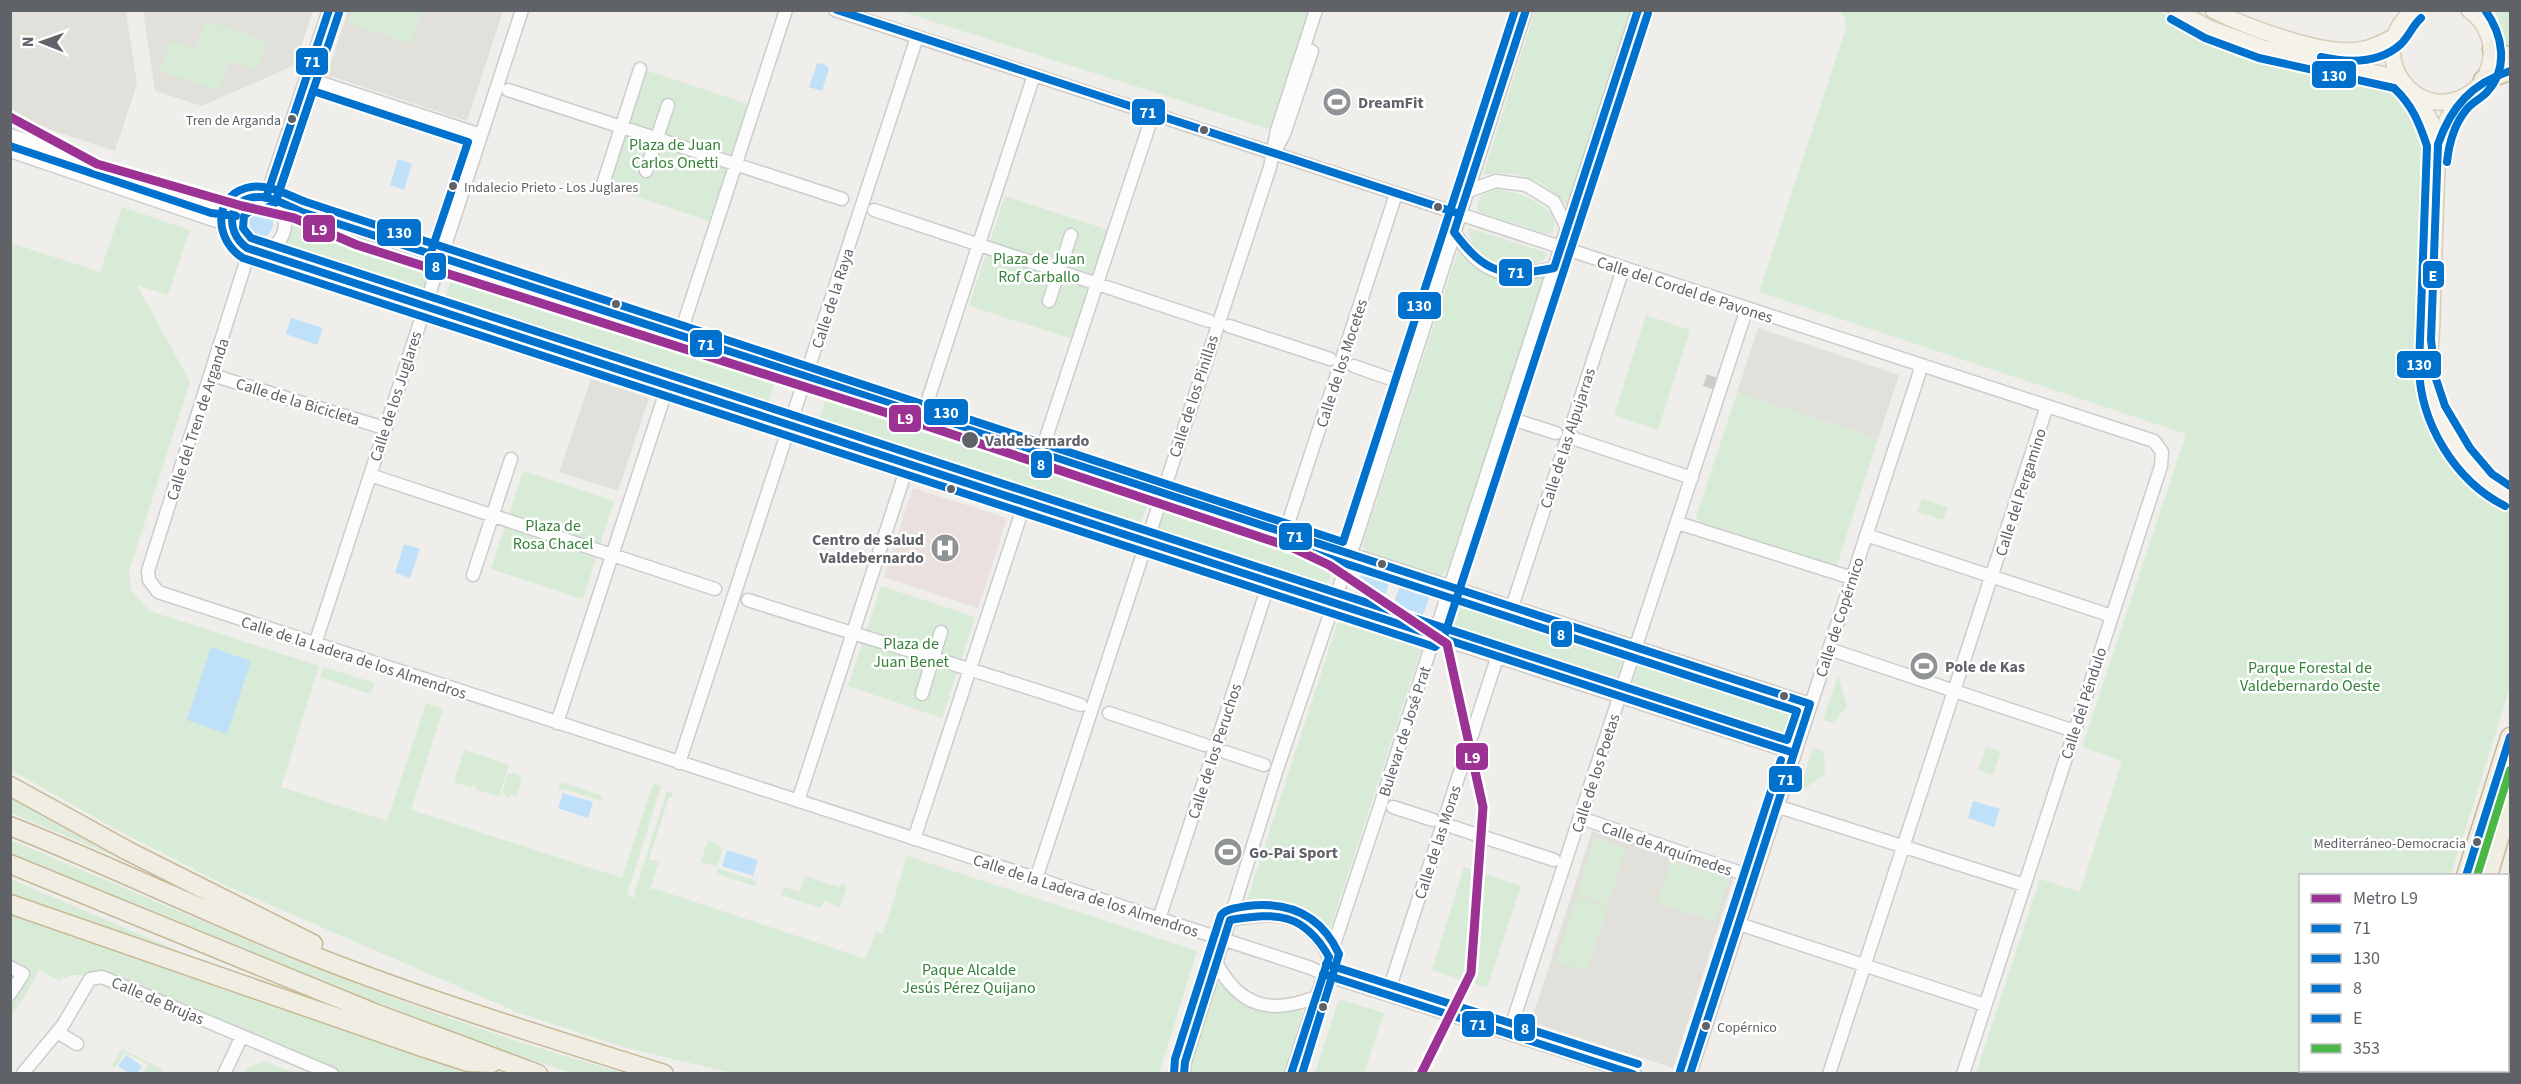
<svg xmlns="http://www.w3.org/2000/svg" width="2521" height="1084" font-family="'Source Sans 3',sans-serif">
  <rect width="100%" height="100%" fill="#efeeea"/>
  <path fill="#e2e0da" d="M11,11H126L137,84L115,151L11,117Z
    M143,11H313L295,65L202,106L155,91Z
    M348,11H503L467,121L327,75Z
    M1758,328L1899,375L1878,439L1737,393Z
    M591,379L649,398L618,491L559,472Z
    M1592,831L1734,877L1673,1068L1531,1022Z"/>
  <path fill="#eae0de" d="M913,488L1007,518L978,608L884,577Z"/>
  <path fill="#d8ebd6" d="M415,11L421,13L411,44L348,23L352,11Z
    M900,11H1308L1269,129Z
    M1535,11H1630L1568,207C1543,179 1520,169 1483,175Z
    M1841,11H2158L2217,41L2306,70L2369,78L2414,102L2430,133L2422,362L2432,414L2448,446L2466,474L2510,505V687L2451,875L2300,876V1070L2366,1071L2363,1073H1976L2040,879L2080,892L2122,761L2082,747L2186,434L1759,292L1846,28L1845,18Z
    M2496,11H2510V47L2506,46Z
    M206,21L267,41L257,70L229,61L219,91L160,71L170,41L196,49Z
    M645,70L748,104L709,221L607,187Z
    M1497,189C1515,191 1566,207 1552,233L1547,234L1478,212C1476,197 1483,192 1497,189Z
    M1005,196L1109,230L1072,339L969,306Z
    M122,207L190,230L168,295L137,285L190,382L129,571L131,591L150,611L319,666L281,787L387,821L426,703L443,709L411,810L622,878L653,784L661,786L627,895L636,898L634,894L667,791L673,793L672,797H669L649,859L659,862L650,890L656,889L866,959L876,932L883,934L907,856L1197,951L1159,1073H732L627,1048L519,1013L225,885L121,832L11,770V243L100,272Z
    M291,217L433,264L421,296L280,250L290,235Z
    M1469,228L1544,252L1547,255L1545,259C1525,272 1490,271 1476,249C1472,244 1470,237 1468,232Z
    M1458,251C1488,280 1506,287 1546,275L1448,568L1441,575L1435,576L1369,555L1362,546Z
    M454,270L777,376L766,410L443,304Z
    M1646,315L1690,330L1658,430L1614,415Z
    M828,392L1150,497L1138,530L817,426Z
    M1737,393L1878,439L1836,568L1700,523L1696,517Z
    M523,471L614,501L583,599L491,569Z
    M1922,499L1947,507L1943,520L1917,512Z
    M1167,504L1336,559L1325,592L1155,538Z
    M881,586L975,617L942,718L848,686Z
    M1460,598H1465L1625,652L1614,688L1453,637C1441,627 1447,605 1460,598Z
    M1340,616L1423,644L1327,939C1303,908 1281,901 1243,912Z
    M1641,659L1798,711L1787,743L1629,693Z
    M324,667L375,683L370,694L320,677Z
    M1838,675L1847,706L1833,723L1823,720Z
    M1986,747L2001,752L1993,775L1978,770Z
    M1813,748L1823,751L1826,773L1799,793Z
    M464,750L509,765L499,797L475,789L476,785L473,784L472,788L454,782Z
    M514,772L522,778L516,797L512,795L507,798L505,793H502L508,773L512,774Z
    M561,782L602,796L601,801L561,788L556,796Z
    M10,796L126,861L11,813Z
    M1595,838L1626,848L1608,904L1577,895Z
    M10,840C212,924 413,1016 624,1073H572L441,1031L263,960L11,853Z
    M708,840L723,848L717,867L701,862Z
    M1671,860L1729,879L1714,921L1657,903Z
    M1464,867L1521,886L1487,988L1432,970Z
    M717,868L757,881L755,886L716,874Z
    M805,876L839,887L836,896L841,883L847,886L840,908L825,900L821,908L781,895L784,887L800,892Z
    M11,879L209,964L11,901Z
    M1577,897L1608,907L1586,971L1556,961Z
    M11,911L482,1073H339L104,975H69L67,979L62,977L60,981L39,970L28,991L11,1016Z
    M1222,983C1241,1010 1268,1017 1299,1009L1303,1012L1283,1073H1191L1190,1065L1217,984Z
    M1339,999L1384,1013L1364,1073H1315Z
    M122,1049L164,1070L161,1073H143L149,1065L125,1053L115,1067L112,1065Z
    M264,1061L295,1073H244L246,1068Z"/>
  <path fill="#bfe0f9" d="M822,63L829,68L822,91L809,87L817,64Z
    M398,159L412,164L404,190L390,185Z
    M241 223a16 16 0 1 1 32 0a16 16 0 1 1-32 0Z
    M291,318L323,328L317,345L286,334Z
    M404,544L420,549L410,578L395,573Z
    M1361,574L1389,583L1383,602L1355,592Z
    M1400,586L1430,596L1423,615L1393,605Z
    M211,647L251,661L227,734L187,720Z
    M563,793L593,802L588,818L558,808Z
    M1973,801L2000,809L1994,827L1968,818Z
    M727,850L758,860L753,876L722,866Z
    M126,1055L142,1066L137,1073H129L118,1066Z"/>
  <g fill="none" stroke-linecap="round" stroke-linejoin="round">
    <path stroke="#cbcbca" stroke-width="12" stroke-dasharray="12 6" stroke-linecap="butt" d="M1705,380L1716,384"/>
    <g stroke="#cbcccc" stroke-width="15">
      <path id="minor" d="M835,10L2154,441L2162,452L2161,466L1963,1074
        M306,78L481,135
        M508,90L842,199
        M10,135L214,203L237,206
        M1277,147L1284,134L1312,51
        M10,151L231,226
        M646,171L668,105
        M602,187L640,69
        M1468,191L1496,181L1526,185L1554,202L1567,228
        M231 224a27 27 0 1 1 54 0a27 27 0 1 1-54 0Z
        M266,198L329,10
        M275,203L1810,704
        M874,210L1209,321
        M1454,232C1484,277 1504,279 1554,268
        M250,249L148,571L149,580L158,592L1311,968L1323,974L1635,1074
        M260,251L1158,547L1794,753
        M1049,301L1071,235
        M1229,326L1330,359
        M680,335L786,10
        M1354,366L1388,378
        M212,375L384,428
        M923,415L1034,75
        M1512,419L1556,433
        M1575,439L1692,478
        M1041,453L1153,114
        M370,475L715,589
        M1678,523L1852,578
        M1285,533L1396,194
        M1866,535L2112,616
        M473,575L511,459
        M748,600C859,636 970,668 1081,705
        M1512,607L1623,269
        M315,644L522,10
        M1829,649L2074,731
        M922,694L941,632
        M1109,713L1205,745
        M557,723L668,385
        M1225,752L1264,765
        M679,763L917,37
        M798,801L908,464
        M1776,806L2024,885
        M1393,807L1433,820
        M1581,818L1753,877
        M1453,827L1554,860
        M914,839L1025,502
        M1036,879L1270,167L1277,130L1316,10
        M1159,919L1269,583
        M1230,920C1274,911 1307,911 1329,957
        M1739,924L1985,1005
        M1216,962C1239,1007 1271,1015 1316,997
        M10,967L23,974L10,994
        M1388,993L1497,658
        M57,1032L77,1044
        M1509,1033L1747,308
        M23,1073L63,1025L90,979L102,977L332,1074
        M224,1074L242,1036
        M1184,1074L1185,1062L1277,769L1357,535L1526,10
        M1291,1074L1381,803L1450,587L1638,10
        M1690,1074L1922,365
        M1829,1074L2047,406"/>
    </g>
    <g stroke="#d7ceb8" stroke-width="18">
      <path id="major" d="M2176,10L2209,28L2263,48L2399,78
        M2213,10C2246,27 2324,56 2360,50C2373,48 2384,42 2395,36
        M2414,10C2361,51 2416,129 2470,93C2482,85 2489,72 2491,58C2493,40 2485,21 2469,10
        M2416,95L2431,122L2438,144C2436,203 2433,262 2432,322C2431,346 2427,370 2432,395C2441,430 2475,484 2510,497
        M2438,144L2448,118L2462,98"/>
    </g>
    <g stroke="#c8b996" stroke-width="21">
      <path id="highway" d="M2492,49L2510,58
        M2483,80L2510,71
        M10,786L128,851L313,944
        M10,826C106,864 199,909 294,948C415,997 540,1035 664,1074
        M10,864L377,1014L538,1074
        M2466,876L2510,737
        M2488,876L2510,802
        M10,904L425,1048L468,1062L492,1063
        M2508,965L2510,954
        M2377,1074L2381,1070
        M2425,1074L2426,1070
        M2440,1074L2441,1070
        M2475,1074L2476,1070
        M2508,1074L2510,1065"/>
    </g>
    <use href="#minor" stroke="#fdfcfc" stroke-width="12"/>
    <use href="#major" stroke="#f4f2e9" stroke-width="15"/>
    <use href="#highway" stroke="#f0ede3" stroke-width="18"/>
    <g stroke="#fff" stroke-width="12">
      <path id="bus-1" d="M837,10L1460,214
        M1526,10L1454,232C1485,274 1504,278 1554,268L1638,10
        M266,198L329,10
        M1323,974L1633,1074
        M1184,1074L1185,1062L1230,920C1277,912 1304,913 1329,957L1291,1074
        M1690,1074L1810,704L302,212C290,207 275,198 262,197C228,195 223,230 247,248L1794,753"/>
    </g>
    <g stroke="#fff" stroke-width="12">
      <path id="bus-2" d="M1515,10L1343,542L306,202C287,195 267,182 246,188C211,198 216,242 243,258L1435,647L1443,640L1648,13
        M2171,19L2205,38L2259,58L2394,88C2412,105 2419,122 2427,146L2419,367C2420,423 2455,481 2505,506
        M2321,57C2348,63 2379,64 2401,44C2409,36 2413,25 2421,18
        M10,146L211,213L236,216
        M2447,162C2449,143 2454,125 2466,110C2472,102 2481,99 2487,92C2509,68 2503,35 2485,10
        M276,201L339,13"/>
    </g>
    <g stroke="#fff" stroke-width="12">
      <path id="bus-3" d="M313,91L468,142L430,255L431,262L436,267L1797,711L1787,740L251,238L243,228L244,216C253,205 266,213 275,203Z
        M1326,964L1638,1064
        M1680,1071L1781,760
        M1174,1073L1175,1059L1221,915C1227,908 1238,908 1247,906C1289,901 1321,915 1339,954L1302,1074"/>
    </g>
    <g stroke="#fff" stroke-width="12">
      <path id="bus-4" d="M2510,71C2472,83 2451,107 2438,144L2431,340L2436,379L2445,406L2470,448L2492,474L2510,486
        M2466,876L2510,737"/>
    </g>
    <g stroke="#fff" stroke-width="12">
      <path id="bus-5" d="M2477,876L2510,770"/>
    </g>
    <use href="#bus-1" stroke="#0072ce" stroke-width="8"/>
    <use href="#bus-2" stroke="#0072ce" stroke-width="8"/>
    <use href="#bus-3" stroke="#0072ce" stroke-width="8"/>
    <use href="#bus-4" stroke="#0072ce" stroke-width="8"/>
    <use href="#bus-5" stroke="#4ab747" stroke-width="8"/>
    <g stroke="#fff" stroke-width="14">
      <path id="metro-1" d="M10,117L97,164L242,206L294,218L357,245L903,418L1293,548L1329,565L1447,644L1483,807L1471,973L1421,1074"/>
    </g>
    <use href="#metro-1" stroke="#9c3293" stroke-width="9"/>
  </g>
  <defs>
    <g id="stadium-disc" transform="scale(1.5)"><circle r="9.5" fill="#919496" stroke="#fff"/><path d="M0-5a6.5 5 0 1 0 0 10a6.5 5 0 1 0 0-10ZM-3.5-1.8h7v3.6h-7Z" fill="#fff"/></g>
    <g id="hospital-disc" transform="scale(1.5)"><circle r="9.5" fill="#919496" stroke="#fff"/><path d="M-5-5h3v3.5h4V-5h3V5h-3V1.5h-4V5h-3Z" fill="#fff"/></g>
  </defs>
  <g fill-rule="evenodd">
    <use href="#stadium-disc" x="1337" y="102"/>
    <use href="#hospital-disc" x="945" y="548"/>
    <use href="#stadium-disc" x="1924" y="666"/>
    <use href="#stadium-disc" x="1228" y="852"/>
  </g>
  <g fill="#5f6368" stroke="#fff" stroke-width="2">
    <circle cx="292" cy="119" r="5"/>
    <circle cx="1204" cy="130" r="5"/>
    <circle cx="453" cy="186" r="5"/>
    <circle cx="1438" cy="207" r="5"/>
    <circle cx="616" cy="304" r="5"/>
    <circle cx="970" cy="440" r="9"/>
    <circle cx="951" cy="489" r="5"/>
    <circle cx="1382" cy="564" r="5"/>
    <circle cx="1784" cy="696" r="5"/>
    <circle cx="2477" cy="842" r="5"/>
    <circle cx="1323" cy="1007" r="5"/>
    <circle cx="1706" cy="1026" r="5"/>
  </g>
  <g text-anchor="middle" stroke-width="5" stroke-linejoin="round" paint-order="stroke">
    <g font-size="14" fill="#5f6368" stroke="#fff" text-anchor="end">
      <text x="281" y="125">Tren de Arganda</text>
      <text x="464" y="192" text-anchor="start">Indalecio Prieto - Los Juglares</text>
      <text x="2466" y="848">Mediterráneo-Democracia</text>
      <text x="1717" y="1032" text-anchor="start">Copérnico</text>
    </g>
    <g font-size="16" font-weight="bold" fill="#5f6368" stroke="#fff" text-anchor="start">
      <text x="1358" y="108">DreamFit</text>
      <text x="924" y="545" text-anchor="end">Centro de Salud<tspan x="924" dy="18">Valdebernardo</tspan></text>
      <text x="1945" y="672">Pole de Kas</text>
      <text x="1249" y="858">Go-Pai Sport</text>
    </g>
    <g font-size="16" fill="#348238" stroke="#fff">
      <text x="675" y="150">Plaza de Juan<tspan x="675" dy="18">Carlos Onetti</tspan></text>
      <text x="1039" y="264">Plaza de Juan<tspan x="1039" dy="18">Rof Carballo</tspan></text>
      <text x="553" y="531">Plaza de<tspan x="553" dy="18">Rosa Chacel</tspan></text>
      <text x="911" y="649">Plaza de<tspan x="911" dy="18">Juan Benet</tspan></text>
      <text x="2310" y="673">Parque Forestal de<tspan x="2310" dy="18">Valdebernardo Oeste</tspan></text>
      <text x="969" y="975">Paque Alcalde<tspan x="969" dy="18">Jesús Pérez Quijano</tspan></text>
    </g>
    <g font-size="16" fill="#5f6368" stroke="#fff">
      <text transform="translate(1685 289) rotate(18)" y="6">Calle del Cordel de Pavones</text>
      <text transform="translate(832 298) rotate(-72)" y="6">Calle de la Raya</text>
      <text transform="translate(1341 363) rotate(-72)" y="6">Calle de los Mocetes</text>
      <text transform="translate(395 396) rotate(-72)" y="6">Calle de los Juglares</text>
      <text transform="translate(1193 396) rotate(-72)" y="6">Calle de los Pinillas</text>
      <text transform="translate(298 401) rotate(17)" y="6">Calle de la Bicicleta</text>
      <text transform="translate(197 419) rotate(-72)" y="6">Calle del Tren de Arganda</text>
      <text transform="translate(1567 438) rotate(-72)" y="6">Calle de las Alpujarras</text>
      <text transform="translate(2020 492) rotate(-72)" y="6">Calle del Pergamino</text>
      <text transform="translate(1839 617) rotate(-72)" y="6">Calle de Copérnico</text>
      <text transform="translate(354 657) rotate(18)" y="6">Calle de la Ladera de los Almendros</text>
      <text transform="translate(2083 703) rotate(-72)" y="6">Calle del Péndulo</text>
      <text transform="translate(1404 731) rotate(-72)" y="6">Bulevar de José Prat</text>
      <text transform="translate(1214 751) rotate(-72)" y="6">Calle de los Peruchos</text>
      <text transform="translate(1595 773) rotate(-72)" y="6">Calle de los Poetas</text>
      <text transform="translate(1437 842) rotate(-72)" y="6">Calle de las Moras</text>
      <text transform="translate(1667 848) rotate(19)" y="6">Calle de Arquímedes</text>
      <text transform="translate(1086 895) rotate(18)" y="6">Calle de la Ladera de los Almendros</text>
      <text transform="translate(158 1000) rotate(23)" y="6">Calle de Brujas</text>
    </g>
    <g font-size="16" font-weight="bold" fill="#5f6368" stroke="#fff" text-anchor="start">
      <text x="985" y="446">Valdebernardo</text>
    </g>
  </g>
  <g stroke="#fff" stroke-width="2">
    <rect x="295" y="47" width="34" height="29" rx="6" fill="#0072ce"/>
    <rect x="2311" y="60" width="46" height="29" rx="6" fill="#0072ce"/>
    <rect x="1131" y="98" width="35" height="28" rx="6" fill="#0072ce"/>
    <rect x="302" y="214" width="34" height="29" rx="6" fill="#9c3293"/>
    <rect x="376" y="218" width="46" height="29" rx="6" fill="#0072ce"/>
    <rect x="424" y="252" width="23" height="29" rx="6" fill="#0072ce"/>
    <rect x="1498" y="258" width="35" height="29" rx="6" fill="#0072ce"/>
    <rect x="2422" y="260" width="23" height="29" rx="6" fill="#0072ce"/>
    <rect x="1397" y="291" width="45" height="29" rx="6" fill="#0072ce"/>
    <rect x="689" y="329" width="34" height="29" rx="6" fill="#0072ce"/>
    <rect x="2396" y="350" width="46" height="29" rx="6" fill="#0072ce"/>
    <rect x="923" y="398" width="46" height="28" rx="6" fill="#0072ce"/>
    <rect x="888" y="404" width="34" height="29" rx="6" fill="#9c3293"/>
    <rect x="1030" y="450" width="23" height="29" rx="6" fill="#0072ce"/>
    <rect x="1278" y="522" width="35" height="29" rx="6" fill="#0072ce"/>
    <rect x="1550" y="620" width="23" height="28" rx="6" fill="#0072ce"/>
    <rect x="1455" y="742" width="34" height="29" rx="6" fill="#9c3293"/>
    <rect x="1768" y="765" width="35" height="28" rx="6" fill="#0072ce"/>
    <rect x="1461" y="1010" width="34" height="28" rx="6" fill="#0072ce"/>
    <rect x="1513" y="1013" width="23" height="29" rx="6" fill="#0072ce"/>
  </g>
  <g font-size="16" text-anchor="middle" font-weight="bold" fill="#fff">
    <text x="312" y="67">71</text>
    <text x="2334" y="81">130</text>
    <text x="1148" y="118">71</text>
    <text x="319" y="235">L9</text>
    <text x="399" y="238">130</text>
    <text x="436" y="272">8</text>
    <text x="1516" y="278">71</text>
    <text x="2433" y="281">E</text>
    <text x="1419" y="311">130</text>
    <text x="706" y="350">71</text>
    <text x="2419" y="370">130</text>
    <text x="946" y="418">130</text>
    <text x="905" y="424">L9</text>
    <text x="1041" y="470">8</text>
    <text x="1295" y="542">71</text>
    <text x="1561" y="640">8</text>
    <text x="1472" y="763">L9</text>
    <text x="1786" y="785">71</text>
    <text x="1478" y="1030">71</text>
    <text x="1525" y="1034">8</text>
  </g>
  <rect width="2521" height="1084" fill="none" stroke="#5f6368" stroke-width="24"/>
  <rect x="2299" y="874" width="210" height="198" fill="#ffffff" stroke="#bfc1c3" stroke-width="1.5"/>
  <rect x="2311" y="894" width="30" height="9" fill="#9c3293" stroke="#bfc1c3" stroke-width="1.5"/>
  <text x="2353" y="904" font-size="18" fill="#5f6368">Metro L9</text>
  <rect x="2311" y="924" width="30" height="9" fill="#0072ce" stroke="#bfc1c3" stroke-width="1.5"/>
  <text x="2353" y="934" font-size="18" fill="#5f6368">71</text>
  <rect x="2311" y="954" width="30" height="9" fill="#0072ce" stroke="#bfc1c3" stroke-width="1.5"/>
  <text x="2353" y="964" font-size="18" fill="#5f6368">130</text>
  <rect x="2311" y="984" width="30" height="9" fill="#0072ce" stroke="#bfc1c3" stroke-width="1.5"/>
  <text x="2353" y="994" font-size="18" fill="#5f6368">8</text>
  <rect x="2311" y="1014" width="30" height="9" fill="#0072ce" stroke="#bfc1c3" stroke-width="1.5"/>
  <text x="2353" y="1024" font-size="18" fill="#5f6368">E</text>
  <rect x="2311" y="1044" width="30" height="9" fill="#4ab747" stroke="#bfc1c3" stroke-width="1.5"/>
  <text x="2353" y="1054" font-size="18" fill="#5f6368">353</text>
  <g transform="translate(42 42) rotate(271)" stroke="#ffffff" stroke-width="4.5" paint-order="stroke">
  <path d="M0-4.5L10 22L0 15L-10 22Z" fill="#5f6368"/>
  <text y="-9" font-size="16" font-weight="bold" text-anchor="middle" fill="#5f6368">N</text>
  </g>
</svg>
